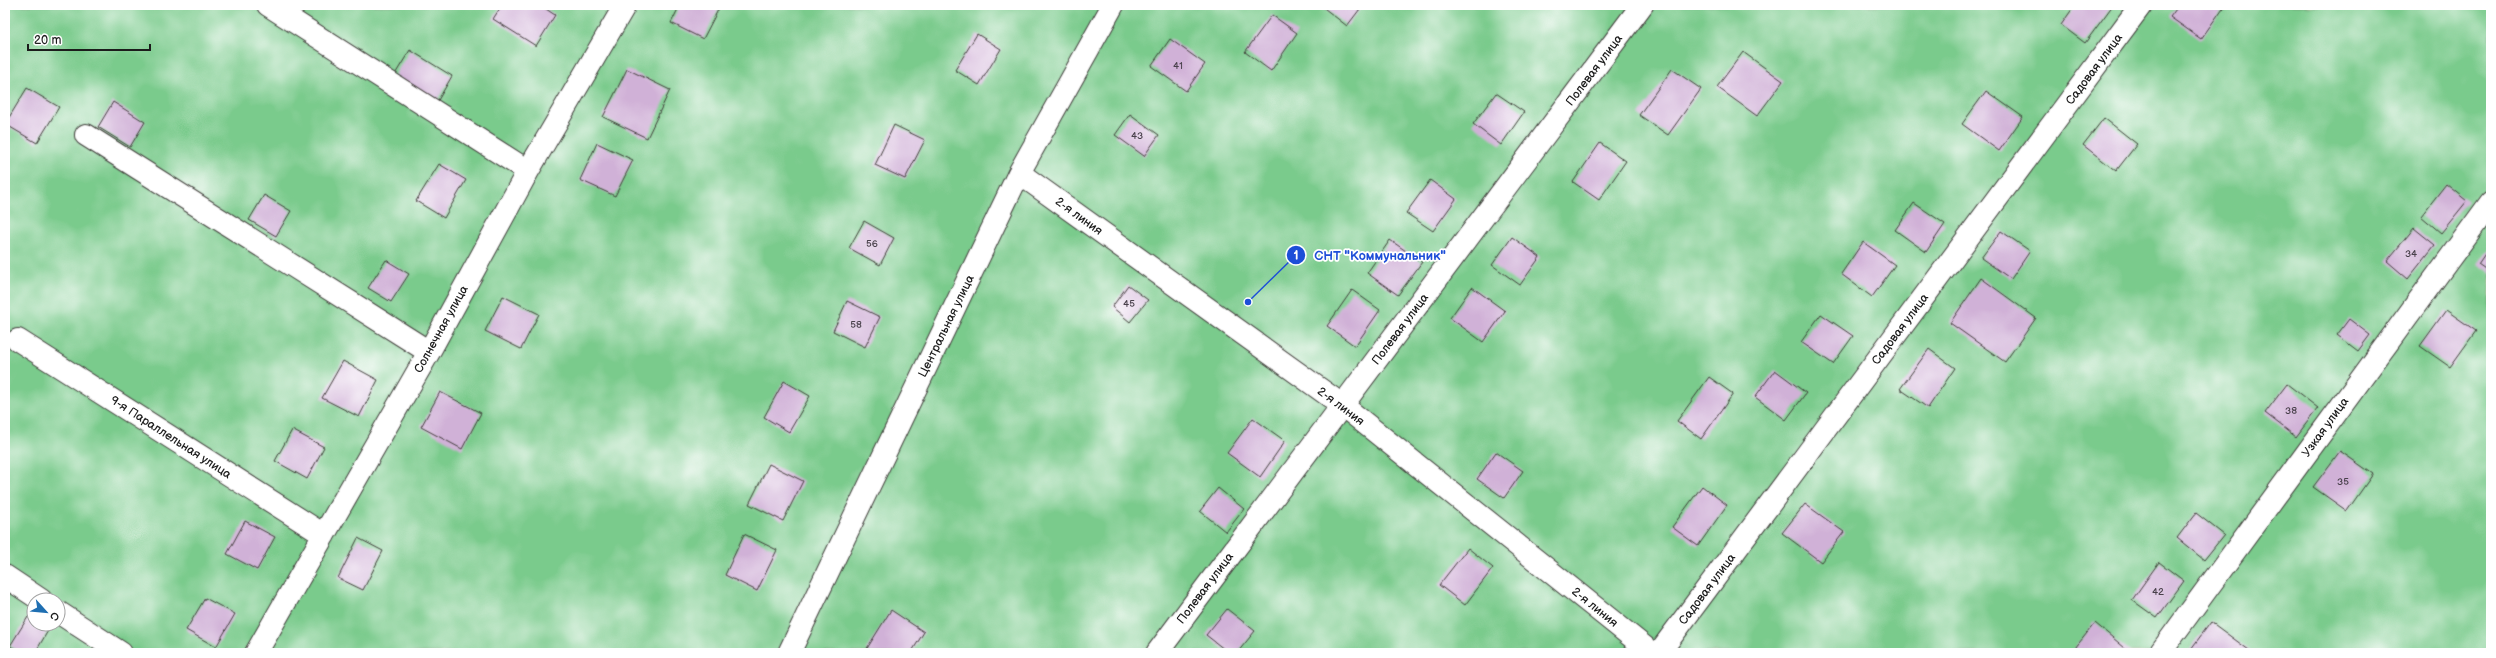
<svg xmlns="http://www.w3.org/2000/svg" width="2496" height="658" font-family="'Balsamiq Sans',sans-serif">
  <rect width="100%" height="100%" fill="#fff"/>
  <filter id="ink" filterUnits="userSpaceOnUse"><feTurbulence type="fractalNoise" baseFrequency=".025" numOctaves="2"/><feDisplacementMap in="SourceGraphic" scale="8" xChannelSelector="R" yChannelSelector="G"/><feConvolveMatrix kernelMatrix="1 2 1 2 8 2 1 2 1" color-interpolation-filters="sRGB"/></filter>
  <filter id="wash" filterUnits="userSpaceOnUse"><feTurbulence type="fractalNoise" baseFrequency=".012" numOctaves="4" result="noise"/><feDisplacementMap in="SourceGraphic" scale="16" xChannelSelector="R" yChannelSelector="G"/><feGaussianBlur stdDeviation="0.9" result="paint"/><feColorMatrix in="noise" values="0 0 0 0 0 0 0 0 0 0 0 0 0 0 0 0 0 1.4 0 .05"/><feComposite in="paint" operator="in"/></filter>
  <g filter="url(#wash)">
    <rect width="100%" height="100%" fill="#f6e5ce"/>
    <path fill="#7acb8c" stroke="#4b7454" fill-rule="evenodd" d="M5,5H2491V653H5ZM34,600H58V624H34Z"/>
    <g id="blocks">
      <path fill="#d0b1d7" d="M502,5H540L555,15L536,46L493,19Z
        M680,5H713L719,8L703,39L671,23Z
        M1320,5H1363L1347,26Z
        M2075,5H2113L2085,43L2061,25Z
        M2179,5H2225L2201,39L2170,17Z
        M1272,15L1297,33L1271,71L1245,52Z
        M977,34L1001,49L979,85L955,70Z
        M1170,39L1205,64L1186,91L1151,66Z
        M410,50L452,76L437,102L394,76Z
        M1743,52L1783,81L1757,116L1717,87Z
        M627,69L670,90L647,138L603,117Z
        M1672,69L1701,89L1668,135L1639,115Z
        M27,88L59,107L37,143L5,124Z
        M1986,91L2023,117L1999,151L1962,124Z
        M1496,93L1524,112L1501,145L1473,124Z
        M113,102L145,122L130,147L98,127Z
        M1130,114L1159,135L1144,156L1115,135Z
        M2104,118L2137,144L2116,171L2083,145Z
        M894,125L925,140L905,179L875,165Z
        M597,143L633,160L615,196L580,180Z
        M1600,143L1626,161L1599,200L1573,182Z
        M439,164L466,180L444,218L416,201Z
        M1430,180L1456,199L1433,231L1406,213Z
        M2446,184L2467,201L2441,233L2421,216Z
        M264,195L291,211L276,236L249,220Z
        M1914,203L1945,224L1926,252L1895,230Z
        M864,221L894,238L880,265L849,248Z
        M2414,228L2435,245L2408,279L2387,261Z
        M2001,231L2030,251L2011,279L1981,258Z
        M1512,237L1540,257L1520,285L1492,265Z
        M1390,240L1422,262L1398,295L1367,273Z
        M1863,242L1895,265L1872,297L1841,274Z
        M2491,245V273L2478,264Z
        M386,260L409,274L391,302L368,288Z
        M1981,278L2036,318L2005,362L1950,323Z
        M1128,285L1148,300L1130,322L1112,307Z
        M1472,287L1505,311L1483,342L1450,318Z
        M1352,290L1380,310L1355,346L1327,326Z
        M503,296L539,314L521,349L485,331Z
        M847,301L880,317L865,347L833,331Z
        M2446,310L2476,331L2450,367L2420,346Z
        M1821,314L1853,336L1833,364L1801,342Z
        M2349,319L2370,335L2358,351L2337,335Z
        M1929,349L1955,368L1928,408L1900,389Z
        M343,361L378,380L359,417L322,398Z
        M1775,370L1806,393L1786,420L1755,397Z
        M1709,377L1733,394L1701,439L1677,421Z
        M784,381L810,396L789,432L764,417Z
        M2287,384L2318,408L2296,437L2265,413Z
        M440,392L481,413L462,449L421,427Z
        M1253,418L1285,441L1260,477L1227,453Z
        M292,430L324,447L307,479L275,461Z
        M2340,451L2373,474L2347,511L2313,487Z
        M1496,452L1523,471L1504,498L1477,479Z
        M769,464L803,481L783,521L749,504Z
        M1702,486L1727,505L1698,546L1672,527Z
        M1218,488L1244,509L1226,532L1200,511Z
        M1805,504L1844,532L1821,562L1782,533Z
        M2196,513L2224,535L2204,560L2177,538Z
        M245,521L275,537L257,570L227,554Z
        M744,534L777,550L757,591L725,575Z
        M358,538L383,551L363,590L338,578Z
        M1468,548L1493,568L1465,605L1439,585Z
        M2159,562L2184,581L2157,618L2132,600Z
        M205,598L235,614L216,647L186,630Z
        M1227,609L1255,631L1237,653H1229L1206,635Z
        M891,610L924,632L911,653H870L866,650Z
        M28,617L34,620V624H40L49,629L35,653H22L10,646Z
        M2211,622L2253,653H2188Z
        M2095,623L2131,653H2071Z"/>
    </g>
  </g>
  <g filter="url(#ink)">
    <use href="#blocks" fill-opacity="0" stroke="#3d3a37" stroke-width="1"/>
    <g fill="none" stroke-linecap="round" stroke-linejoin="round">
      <g stroke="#3d3a37" stroke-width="24">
        <path id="minor" d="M268,5L528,171
          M86,135L429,352
          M1019,173L1342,405L1652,653
          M18,340L324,535
          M5,576L41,600
          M58,612L121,653
          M256,653L429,352L528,171L625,5
          M789,653L1019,173L1113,5
          M1157,653L1642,5
          M1659,653L2141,5
          M2160,653L2491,202"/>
      </g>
      <use href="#minor" stroke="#fff" stroke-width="22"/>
    </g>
  </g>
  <g text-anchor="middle" stroke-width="3.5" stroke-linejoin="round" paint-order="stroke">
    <g font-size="10" fill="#49414b">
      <text x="1178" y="69">41</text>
      <text x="1137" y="139">43</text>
      <text x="872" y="247">56</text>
      <text x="2411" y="257">34</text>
      <text x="1129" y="307">45</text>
      <text x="856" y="328">58</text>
      <text x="2291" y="414">38</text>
      <text x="2343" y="485">35</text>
      <text x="2158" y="595">42</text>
    </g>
    <g font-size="12" fill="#1c1c1c" stroke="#fff">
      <text transform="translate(2094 69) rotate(-53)" y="4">Садовая улица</text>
      <text transform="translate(1594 70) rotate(-53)" y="4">Полевая улица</text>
      <text transform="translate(1079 216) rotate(36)" y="4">2-я линия</text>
      <text transform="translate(946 326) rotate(-64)" y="4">Центральная улица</text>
      <text transform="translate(441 329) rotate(-61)" y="4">Солнечная улица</text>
      <text transform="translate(1400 329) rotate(-53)" y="4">Полевая улица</text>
      <text transform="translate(1900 329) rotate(-53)" y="4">Садовая улица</text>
      <text transform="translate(1341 406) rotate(37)" y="4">2-я линия</text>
      <text transform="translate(2325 427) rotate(-54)" y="4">Узкая улица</text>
      <text transform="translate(171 437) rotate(33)" y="4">9-я Параллельная улица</text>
      <text transform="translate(1205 588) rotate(-53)" y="4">Полевая улица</text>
      <text transform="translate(1707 589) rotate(-53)" y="4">Садовая улица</text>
      <text transform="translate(1595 607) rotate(39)" y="4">2-я линия</text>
    </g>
  </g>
  <path fill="none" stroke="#1d4ed8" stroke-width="1.5" d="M1248 302L1296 255"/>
  <g fill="#1d4ed8" stroke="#fff" stroke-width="1.5">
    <circle cx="1248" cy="302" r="4"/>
    <circle cx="1296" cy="255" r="10"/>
  </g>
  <g font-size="12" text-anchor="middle" font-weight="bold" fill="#fff">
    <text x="1296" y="259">1</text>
  </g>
  <g font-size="13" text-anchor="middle" font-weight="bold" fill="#1d4ed8" stroke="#fff" stroke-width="3.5" stroke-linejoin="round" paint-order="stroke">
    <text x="1380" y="260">СНТ "Коммунальник"</text>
  </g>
  <rect width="2496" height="658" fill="none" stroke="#fff" stroke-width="20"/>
  <g transform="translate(46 612) rotate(117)"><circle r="19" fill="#ffffff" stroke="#a4a4a4"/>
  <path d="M0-3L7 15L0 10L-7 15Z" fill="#1f6fb2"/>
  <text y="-6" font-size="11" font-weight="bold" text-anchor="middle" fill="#1c1c1c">С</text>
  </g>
  <path d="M28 44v6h122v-6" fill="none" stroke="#1c1c1c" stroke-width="2"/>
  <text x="34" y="44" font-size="12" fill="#1c1c1c" stroke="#ffffff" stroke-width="3" paint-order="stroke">20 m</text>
</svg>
